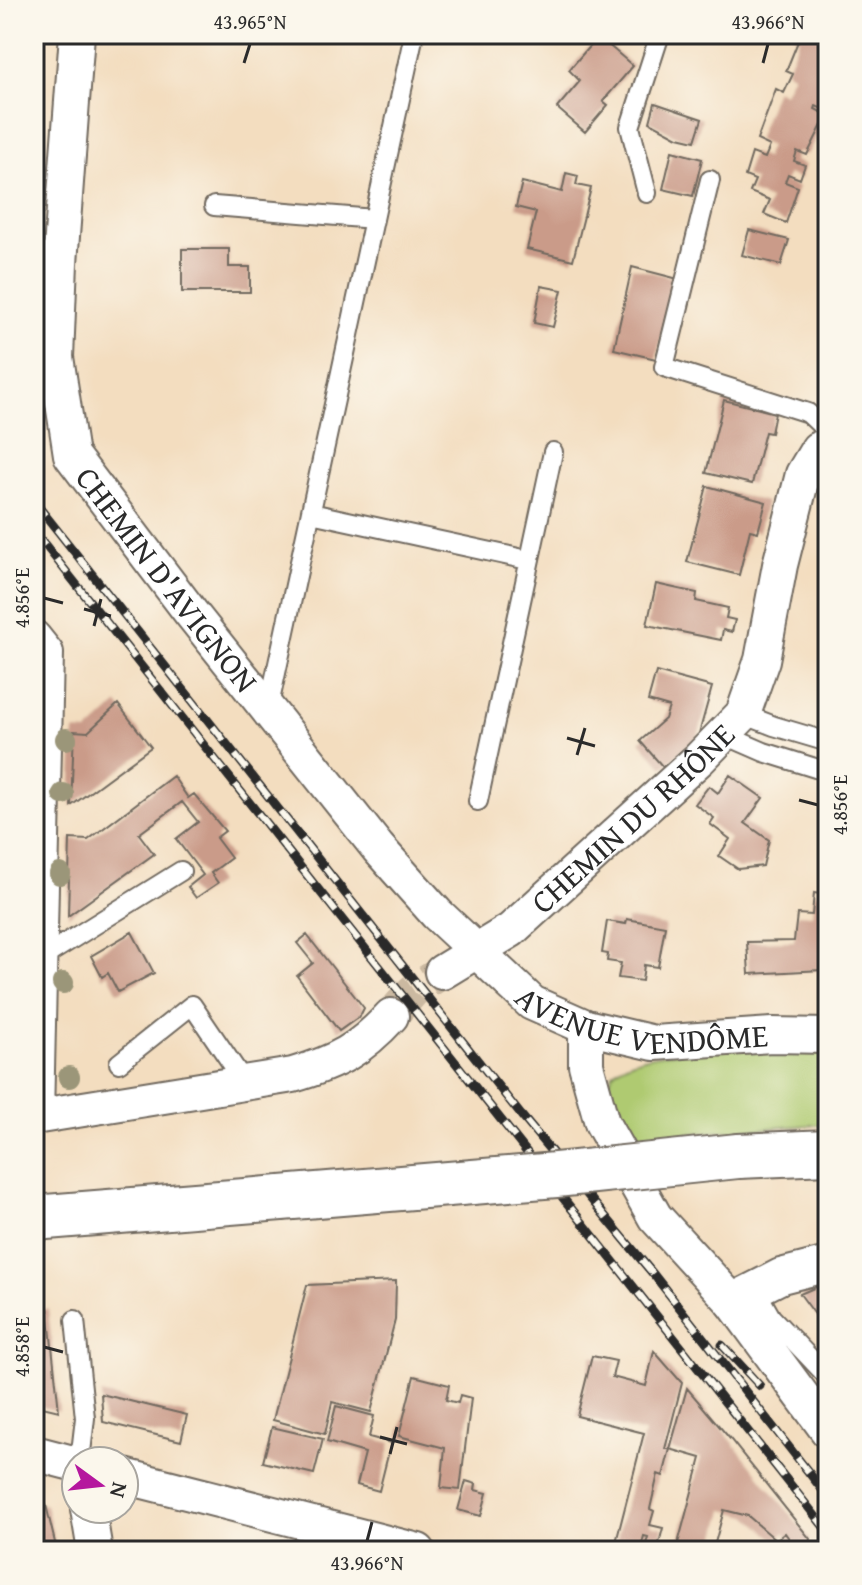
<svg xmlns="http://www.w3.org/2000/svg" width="862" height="1585" font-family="'Gentium Book Plus',serif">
  <rect width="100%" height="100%" fill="#fbf7ec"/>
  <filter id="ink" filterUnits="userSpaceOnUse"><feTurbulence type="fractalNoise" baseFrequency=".0125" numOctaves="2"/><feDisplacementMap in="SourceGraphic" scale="16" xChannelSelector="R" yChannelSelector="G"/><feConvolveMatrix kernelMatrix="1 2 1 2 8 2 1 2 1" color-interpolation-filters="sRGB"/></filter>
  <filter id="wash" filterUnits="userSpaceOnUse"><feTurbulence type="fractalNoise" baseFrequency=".006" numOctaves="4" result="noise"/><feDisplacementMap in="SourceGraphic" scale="32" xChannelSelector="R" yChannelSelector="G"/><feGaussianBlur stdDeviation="1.8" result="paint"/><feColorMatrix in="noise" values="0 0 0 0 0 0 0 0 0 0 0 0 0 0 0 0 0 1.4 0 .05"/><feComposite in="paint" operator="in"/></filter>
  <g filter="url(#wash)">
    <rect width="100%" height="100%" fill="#f3ddbf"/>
    <path fill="#afca71" stroke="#6d7a4e" stroke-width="2" d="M828,1047V1124L670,1135L619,1136L605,1094C608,1087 610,1076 615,1071C644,1043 784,1048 828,1047Z"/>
    <g id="blocks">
      <path fill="#ca9b89" d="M791,34H820L828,40V103L825,110L816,106L815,109L827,115L807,155L797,151L794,161L805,165L800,179L788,174L785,182L798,187L786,223L764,214L770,200L750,192L755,180L745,176L752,153L765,158L770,146L757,140L776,89L784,93L793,74L786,71L799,39Z
        M598,36L633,66L603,101L608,105L585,132L557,108L580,81L569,70Z
        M655,103L702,119L695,141L678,137L650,122Z
        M672,151L702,159L693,196L663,189Z
        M566,173L578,176L576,185L591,188L573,260L527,249L536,212L516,207L522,182L562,192Z
        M749,230L789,240L781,265L742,255Z
        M182,249H229V267H250V292H182Z
        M632,267L682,280L673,316L667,315L656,359L614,349Z
        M541,286L562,290L553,327L534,323Z
        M724,400L775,413L771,433L765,432L752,484L706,473Z
        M707,486L766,502L758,532L750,530L739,575L687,562Z
        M656,584L697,593L696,601L728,608L726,618L735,620L732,632L723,630L721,640L647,625Z
        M656,672L712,687L698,737L663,767L640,741L665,719L669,707L648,701Z
        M118,704L151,747L71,806L74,731L88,732Z
        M730,775L763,798L745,823L769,840L763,866L738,869L719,856L730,839L710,824L714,818L695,804L709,786L718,793Z
        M173,776L188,798L194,794L225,831L216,838L231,858L211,873L218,883L196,898L188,887L203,875L176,839L198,822L182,802L139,834L154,854L68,916L70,839L88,840Z
        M814,893L827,895L822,970L749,974L747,942L794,941L797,914L812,915Z
        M627,919L665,926L658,967L644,965L642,981L618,978L621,963L607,961L608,954L602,953L607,921L626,924Z
        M132,932L154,973L118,992L108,973L102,977L91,956Z
        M307,935L364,1008L360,1016L339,1031L297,976L313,963L297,943Z
        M396,1281L395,1320L371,1412L332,1402L325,1434L273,1420L307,1285Z
        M828,1282V1332L800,1294Z
        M34,1309H48L59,1411L34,1405Z
        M654,1351L682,1383L665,1449H670L687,1388L731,1440L810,1539L806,1551H798L785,1533L776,1540L748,1516L724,1510L715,1543L728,1546L727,1551H676L701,1458L670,1449L663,1476L658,1474L650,1509L654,1511L650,1525L663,1528L657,1551H644L648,1537L644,1536L640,1551L614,1550L644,1433L577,1416L592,1356L616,1361L612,1377L646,1386Z
        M414,1376L449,1385L446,1400L458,1403L460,1395L471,1398L460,1490L441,1488L445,1448L399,1436Z
        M101,1394L187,1415L181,1441L103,1422Z
        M336,1406L374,1416L369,1437L391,1443L379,1491L357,1485L365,1453L327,1442Z
        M272,1427L323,1439L314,1474L263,1462Z
        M466,1481L476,1484L475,1490L487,1493L481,1516L458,1510Z
        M34,1502L46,1505L57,1551H34Z"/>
    </g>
  </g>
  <g filter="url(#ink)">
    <use href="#blocks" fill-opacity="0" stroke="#71695f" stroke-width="2"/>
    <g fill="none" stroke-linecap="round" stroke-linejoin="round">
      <path stroke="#cbb9a1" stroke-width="34" stroke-dasharray="34 17" stroke-linecap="butt" d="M391,1016L413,991L442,972"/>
      <g stroke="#71695f" stroke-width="22">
        <path id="service" d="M710,180L664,367L808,413L828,432
          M647,193L630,127L660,34
          M214,206L374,219
          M311,513L528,560
          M268,710L414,34
          M743,714L774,726L828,742
          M725,735L764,752L828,772
          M478,801L553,452
          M40,959L181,871
          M119,1063L192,1005L245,1083
          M755,1289L771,1317L828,1377
          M75,1320L85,1418L80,1461"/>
      </g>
      <g stroke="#71695f" stroke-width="38">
        <g id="minor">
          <path id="s1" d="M77,34L60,263L56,357L71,455L191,613L378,848L437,914L532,1003L586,1027L654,1043L772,1035L828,1036"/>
          <path d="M34,638L46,653L36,1117"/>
          <path id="s2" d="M442,972L511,930L699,759L743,714L762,660L780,565L803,474L818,449L828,446"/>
          <path d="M586,1027V1065L602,1123L655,1217L732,1301L828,1431"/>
          <path d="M34,1117L293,1075C337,1062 360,1050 391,1016"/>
          <path d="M732,1301L781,1276L828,1264"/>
          <path d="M34,1453L76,1464"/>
          <path d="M124,1476L418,1551"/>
          <path d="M88,1509L95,1551"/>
        </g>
      </g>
      <g stroke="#71695f" stroke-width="48">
        <path id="primary" d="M738,1156L828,1152
          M34,1218L281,1198"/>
      </g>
      <use href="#service" stroke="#fff" stroke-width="18"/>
      <use href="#minor" stroke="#fff" stroke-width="34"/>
      <use href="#primary" stroke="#fff" stroke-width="44"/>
      <g stroke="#2b2b2b" stroke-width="9">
        <path id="rail" d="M34,501L521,1115L654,1275L828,1497
          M34,531L828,1532
          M722,1345L760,1386"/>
      </g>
      <use href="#rail" stroke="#fbf7ec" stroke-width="6" stroke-dasharray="18" stroke-linecap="butt"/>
      <g stroke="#71695f" stroke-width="48" stroke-linecap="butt">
        <path id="primary-bridge" d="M281,1198L556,1175L738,1156"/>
      </g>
      <use href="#primary-bridge" stroke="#fff" stroke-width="44"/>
    </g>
    <g fill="#9b9679">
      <circle cx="66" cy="739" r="11"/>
      <circle cx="63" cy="794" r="11"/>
      <circle cx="60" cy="874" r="11"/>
      <circle cx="63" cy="983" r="11"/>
      <circle cx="69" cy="1077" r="11"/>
    </g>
  </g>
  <path fill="none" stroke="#2b2b2b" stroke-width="3" d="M244,63L250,44M763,63L768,44M44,598L63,603M84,609L111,616M94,626L101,599M567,738L595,746M577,755L585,728M799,800L818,805M44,1347L63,1352M380,1437L407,1444M390,1454L397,1427M367,1541L372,1522"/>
  <g text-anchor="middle" stroke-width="6" stroke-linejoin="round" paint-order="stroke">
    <g font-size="32" fill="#2b2b2b" stroke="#fbf7ec">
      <text dy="11" stroke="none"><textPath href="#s1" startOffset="580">CHEMIN D'AVIGNON</textPath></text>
      <text dy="11" stroke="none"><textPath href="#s2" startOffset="246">CHEMIN DU RHÔNE</textPath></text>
      <text dy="11" stroke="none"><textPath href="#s1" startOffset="1254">AVENUE VENDÔME</textPath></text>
    </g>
  </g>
  <rect width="862" height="1585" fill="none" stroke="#fbf7ec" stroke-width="88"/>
  <g transform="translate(100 1485) rotate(105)"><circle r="38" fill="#fbf7ec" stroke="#a8a59f" stroke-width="2"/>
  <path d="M0-6L14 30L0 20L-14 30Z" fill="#b5179e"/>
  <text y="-12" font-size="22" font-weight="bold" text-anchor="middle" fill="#2b2b2b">N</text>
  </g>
  <rect x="44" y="44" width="774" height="1497" fill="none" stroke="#2b2b2b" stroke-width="3"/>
  <g font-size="20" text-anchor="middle" fill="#2b2b2b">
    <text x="250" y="29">43.965°N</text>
    <text x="768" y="29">43.966°N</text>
    <text transform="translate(22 598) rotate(-90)" y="7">4.856°E</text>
    <text transform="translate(840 805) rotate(-90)" y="7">4.856°E</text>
    <text transform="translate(22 1347) rotate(-90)" y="7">4.858°E</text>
    <text x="367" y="1570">43.966°N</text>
  </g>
</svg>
